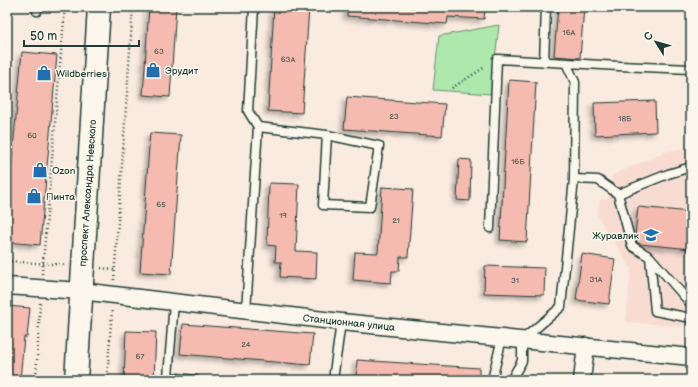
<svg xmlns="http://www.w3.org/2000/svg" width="698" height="387" font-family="'Balsamiq Sans',sans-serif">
  <defs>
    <filter id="shadow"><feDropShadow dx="-3.5" dy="3.5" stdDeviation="2" flood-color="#0004"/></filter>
  </defs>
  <rect width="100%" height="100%" fill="#faebe0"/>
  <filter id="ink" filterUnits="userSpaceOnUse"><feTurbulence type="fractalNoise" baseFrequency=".025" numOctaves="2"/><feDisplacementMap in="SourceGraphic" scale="8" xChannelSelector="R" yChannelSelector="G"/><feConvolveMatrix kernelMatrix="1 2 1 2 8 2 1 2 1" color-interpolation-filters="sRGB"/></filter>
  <g filter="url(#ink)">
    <path fill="#f8dcd2" d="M691,148V327L626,322L631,269L597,215L600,199L608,198L612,175L670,150Z"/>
    <path fill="#aee8ad" stroke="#669270" d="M499,25L491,94L433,90L439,36Z"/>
    <path fill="#f5bab0" stroke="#1f3d34" filter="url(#shadow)" d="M149,7H176L170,97L143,95Z
      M274,7H309L302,113L268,111Z
      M347,7H485L484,19L448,17L447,24L347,16Z
      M558,7H584L580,58L554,56Z
      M22,52L57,55L40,245L7,242V214Z
      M509,80L536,82L527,242L500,240Z
      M347,97L445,104L442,136L344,129Z
      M655,101L656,132L595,135L594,103Z
      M150,133L181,135L171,274L140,272Z
      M459,159L471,160L470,201L457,200Z
      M269,183L299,184L296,251L317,252L316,279L280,277L281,262H275L276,246L267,245Z
      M382,187L413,189L408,257H400L399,271H392L391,283L353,280L355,252L378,253Z
      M638,207L691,212V249L640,244L637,242L635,236Z
      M582,254L615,259L609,304L576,300Z
      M485,266L545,268L544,295L484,293Z
      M7,306L30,308L27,337H24L20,380H7Z
      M183,324L313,334L310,365L180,354Z
      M126,331L156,332L154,380H124Z
      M357,360L479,368V380H356Z"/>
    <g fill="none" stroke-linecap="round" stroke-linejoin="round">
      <g stroke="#1f3d34" stroke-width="11">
        <path id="lane" d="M37,11V7
          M544,62L546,7
          M258,127L327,135L379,146L370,207L323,205L327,135
          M574,179L598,180L618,194L632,246L650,257L691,304
          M618,194L668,174L691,167
          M490,228L497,59L619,66L691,69
          M650,257L655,311L691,318
          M174,302L168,377L195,380
          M246,311L258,127L248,111L254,7
          M333,380L341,322
          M492,380L502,338
          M511,380L522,361V340L561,307L574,179L575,82L566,63"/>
      </g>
      <g stroke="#1f3d34" stroke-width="19">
        <path id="street" d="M7,286L81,291L341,322L691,357
          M582,380L586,346"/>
      </g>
      <g stroke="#1f3d34" stroke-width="25">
        <path id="secondary" d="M76,380L99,7"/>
      </g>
      <path stroke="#1f3d34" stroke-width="2.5" stroke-dasharray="1 3" stroke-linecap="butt" d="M452,88L485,67
        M7,261L66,265
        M101,268L114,270
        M42,274L65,7
        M114,280L133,7
        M36,380L40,303
        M107,380L112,309"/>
      <use href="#lane" stroke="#fbf7ec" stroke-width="8"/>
      <use href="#street" stroke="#fbf7ec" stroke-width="16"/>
      <use href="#secondary" stroke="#fbf7ec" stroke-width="22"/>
    </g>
  </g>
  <defs>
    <g id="shop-bare" transform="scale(1.2)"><path d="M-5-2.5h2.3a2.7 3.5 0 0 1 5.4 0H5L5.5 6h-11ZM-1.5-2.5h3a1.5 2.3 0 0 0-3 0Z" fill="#1f6fb2" stroke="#fbf7ec" stroke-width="2.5" paint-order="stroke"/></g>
    <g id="school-bare" transform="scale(1.2)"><path d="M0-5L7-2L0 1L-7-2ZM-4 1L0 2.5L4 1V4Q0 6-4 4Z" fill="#1f6fb2" stroke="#fbf7ec" stroke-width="2.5" paint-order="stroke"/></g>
  </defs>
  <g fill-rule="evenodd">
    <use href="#shop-bare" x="153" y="70"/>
    <use href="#shop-bare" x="44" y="73"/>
    <use href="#shop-bare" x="40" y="170"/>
    <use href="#shop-bare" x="34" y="196"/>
    <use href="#school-bare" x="651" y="235"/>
  </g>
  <g text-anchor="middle" stroke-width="3" stroke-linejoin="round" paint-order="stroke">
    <g font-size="8" fill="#545c53">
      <text x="569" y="35">16А</text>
      <text x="159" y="54">63</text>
      <text x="288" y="62">63А</text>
      <text x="394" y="119">23</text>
      <text x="625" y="121">18Б</text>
      <text x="32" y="138">60</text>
      <text x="518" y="164">16Б</text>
      <text x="161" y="207">65</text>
      <text x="283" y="218">19</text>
      <text x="396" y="223">21</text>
      <text x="596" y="282">31А</text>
      <text x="515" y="283">31</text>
      <text x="246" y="347">24</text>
      <text x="140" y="359">67</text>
    </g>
    <g font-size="10" fill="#1f3d34" stroke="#fbf7ec" text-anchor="start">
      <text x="165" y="74">Эрудит</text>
      <text x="56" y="77">Wildberries</text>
      <text x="52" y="174">Ozon</text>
      <text x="46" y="200">Пинта</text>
      <text x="639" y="239" text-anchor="end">Журавлик</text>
    </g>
    <g font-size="10" fill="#1f3d34" stroke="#fbf7ec">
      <text transform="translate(87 193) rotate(-86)" y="4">проспект Александра Невского</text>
      <text transform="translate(349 322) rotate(6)" y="4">Станционная улица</text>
    </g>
  </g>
  <rect width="698" height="387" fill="none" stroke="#fbf7ec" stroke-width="24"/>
  <rect x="12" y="12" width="674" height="363" fill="none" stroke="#1f3d34" stroke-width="1.5" filter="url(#ink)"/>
  <g transform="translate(656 42) rotate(307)" stroke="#fbf7ec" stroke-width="3" paint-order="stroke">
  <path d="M0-3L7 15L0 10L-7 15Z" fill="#1f3d34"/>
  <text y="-6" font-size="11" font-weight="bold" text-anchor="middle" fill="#1f3d34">С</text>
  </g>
  <path d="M24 40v6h115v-6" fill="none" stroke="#1f3d34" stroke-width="2"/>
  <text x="30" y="40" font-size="12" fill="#1f3d34" stroke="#fbf7ec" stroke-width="3" paint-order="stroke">50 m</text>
</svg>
